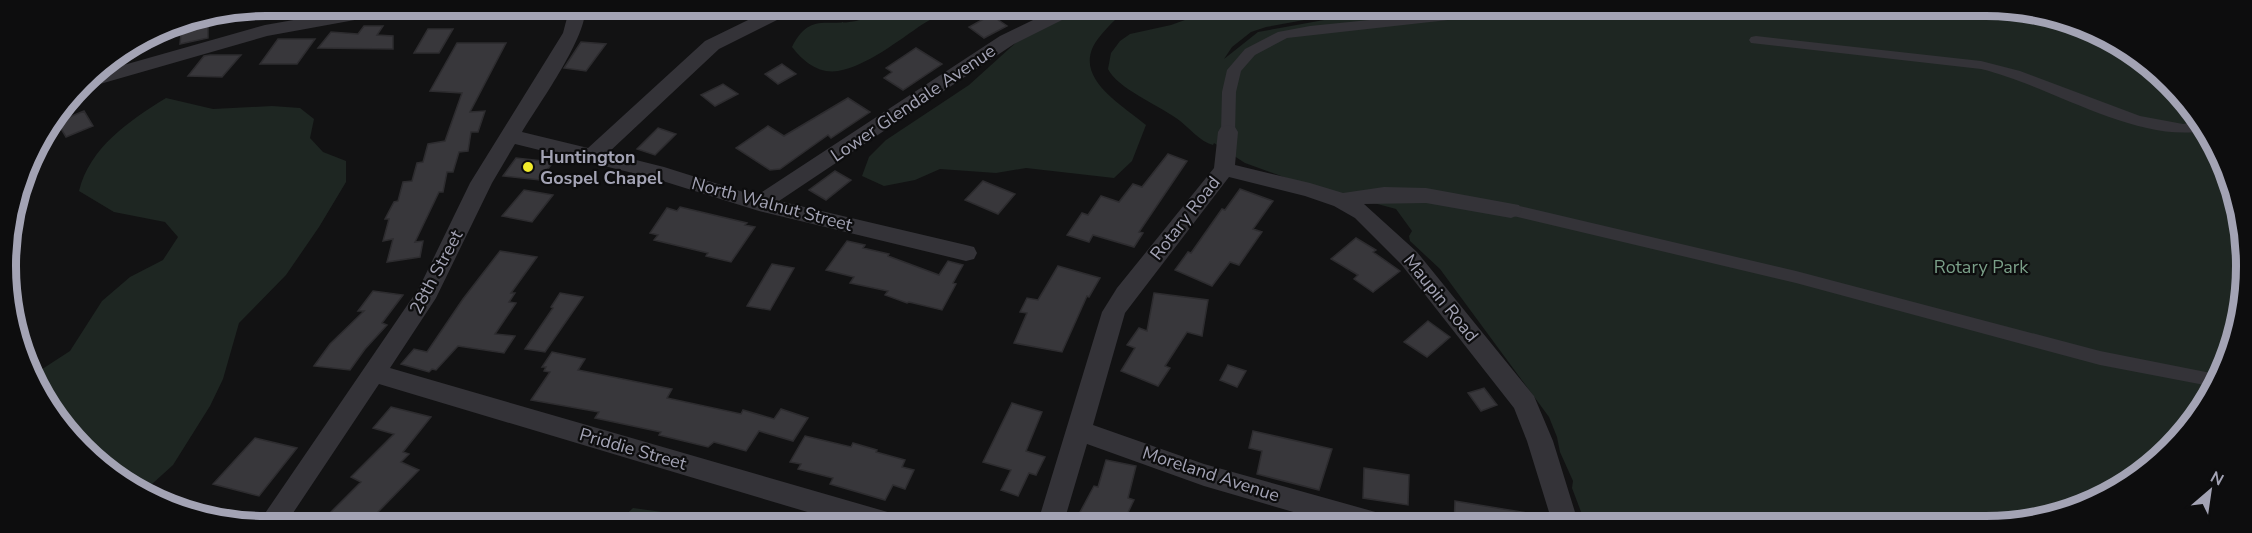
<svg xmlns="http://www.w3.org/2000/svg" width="2252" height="533" font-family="'Nunito Sans',sans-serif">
  <rect width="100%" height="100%" fill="#121213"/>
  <path fill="#1e2622" d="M887,7H961C948,12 934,17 923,24C899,40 867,66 838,71C818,74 803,61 792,47C809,12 827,27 856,21C867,18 877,11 887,7Z
    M1075,7H1133C1119,15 1111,23 1101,35C1067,74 1118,102 1146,125L1132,161L1114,178L1026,168L996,173L940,169L915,180L884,186L862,176L869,157L886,140L969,85L1030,30L1071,12Z
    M1254,7L1428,8L1348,12L1266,27L1251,32L1232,47L1224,59L1258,32L1324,20L1475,8H2020L2116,41L2192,108L2237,199L2244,301L2219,382L2169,451L2100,500L2019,525H1586L1572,488L1573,481L1560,452L1557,437L1549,417L1440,269L1410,241L1409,236L1412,231L1396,209L1303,184L1245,163L1214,143L1213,145C1200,142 1188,126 1176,118C1158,105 1117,88 1108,69L1111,53L1120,41L1130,34L1171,25L1207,12H1225Z
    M166,98L213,109L272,106L300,108L314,119L310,138L323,152L346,161V182L319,227L286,275L239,323L223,379L210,406L173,465L141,494L136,492L60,425L33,375L70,351L102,301L130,277L163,260L178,237L165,222L114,212L79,191C90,147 129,121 166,98Z
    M633,508L757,525H615Z"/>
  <path fill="#38373b" stroke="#2d2c2f" stroke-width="1.5" d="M991,15L1007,26L984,38L969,27Z
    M208,18V38L180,44L182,23Z
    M364,26H383L377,35L393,36V49L318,48L331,32L358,34Z
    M428,29H453L439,53H414Z
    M278,39H315L297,64H260Z
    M581,42L606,44L586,71L564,68Z
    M457,43H506L470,112L485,111L478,132H471L468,151L459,152L453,172H447L443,192H439L415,242L423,241L420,257L387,262L393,239L383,241L389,219H385L394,202L398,201L403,182L412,181L417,163L423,162L428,144L445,141L462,93L430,91Z
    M916,48L942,64L903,90L884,78L892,72L886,68Z
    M210,55H241L222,77L188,76L204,56Z
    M782,64L796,74L778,84L765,74Z
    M723,84L738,94L715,106L701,95Z
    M848,98L870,112L831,138L828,135L780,169L770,170L736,148L768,126L784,136Z
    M84,111L93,126L66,137L57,122Z
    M658,128L676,134L655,155L637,149Z
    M1168,154L1187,161L1139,232L1143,233L1134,247L1093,235L1089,242L1067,235L1082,213L1088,215L1101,196L1119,202L1133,184L1142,187Z
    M516,158L553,162L540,180L503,176Z
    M835,171L851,180L826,200L809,190Z
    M983,181L1015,194L998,214L965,200Z
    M1240,189L1273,201L1253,229L1262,232L1239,265L1230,262L1212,286L1175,270L1188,252L1191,253L1222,209L1225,210Z
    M524,190L553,195L532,222L502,216Z
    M680,207L747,223L745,225L755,227L731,262L706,256L708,253L654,240L658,235L650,233L667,208L677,211Z
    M1356,238L1376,250L1373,252L1400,271L1373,292L1354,279L1358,275L1331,259Z
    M847,241L865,245L863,248L889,254L888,256L939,275L948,261L963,265L953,283L956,284L942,310L909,302L907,303L885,295L888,291L850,283L854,277L826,270Z
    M500,251L537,257L511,293H515L509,302L516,303L495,334L515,336L504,353L458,346L436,370L432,369L429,372L401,364L414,349L427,352L463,299Z
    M772,264L794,268L770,310L747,306Z
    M1058,266L1100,278L1089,297L1087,296L1062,352L1014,343L1027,313L1020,312L1027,298L1038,300Z
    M373,291L403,295L382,323L387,325L365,349L350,370L314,366L330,344L364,311H358Z
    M560,293L583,297L545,352L525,349L553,308L551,307Z
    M1154,293L1208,300L1202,336L1187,332L1165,366L1170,368L1158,386L1121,371L1135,348L1127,345L1139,328L1147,331Z
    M1428,321L1450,337L1427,357L1404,342Z
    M552,352L585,359L578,370L672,389L667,398L741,414L743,410L774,419L781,409L808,418L793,441L759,431L746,451L714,442L708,447L659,435L661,432L595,418L599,412L531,400L550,372L544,371L546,367H542Z
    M1228,365L1246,371L1237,387L1220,380Z
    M1484,388L1497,405L1481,411L1468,393Z
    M1012,403L1042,412L1026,451L1045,457L1036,475L1029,473L1018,496L1001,490L1011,470L983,462Z
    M391,407L431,417L403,452L409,454L401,462L419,470L378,512L406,525H318L361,482L351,477L394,434L373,428Z
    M1253,431L1332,449L1319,490L1257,474L1262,451L1249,448Z
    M805,436L851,447L853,443L877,450L876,452L905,460L902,467L914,470L905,489L893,485L885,500L830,484L833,478L798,469L801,464L790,462Z
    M255,438L297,448L259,496L213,484Z
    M1106,460L1136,466L1128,498L1134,500L1122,525H1102L1078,516L1094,486L1098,487Z
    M1364,468L1409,475L1408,505L1363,498Z
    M1455,501L1545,516L1544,525H1454Z"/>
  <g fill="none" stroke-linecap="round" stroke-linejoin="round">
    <path stroke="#343338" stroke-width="9" d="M496,6V14L536,6"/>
    <path fill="#343338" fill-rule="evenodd" d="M1518,8H1584L1577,12L1448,20L1287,38L1255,55L1241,71L1236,92L1235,132L1228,137L1221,132L1222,92L1227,70L1245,49L1278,32L1310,26L1448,12Z
      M1756,36L1981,61L2020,71L2140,116L2183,124L2199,122L2204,131C2134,143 2049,85 1981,69L1751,43L1749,40L1751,37Z
      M1511,204L1796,271L2100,351L2221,375L2215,387L2100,365L1796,283L1505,214L1503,210L1505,206Z"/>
    <path fill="#343338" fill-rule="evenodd" d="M373,6H413L410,10L404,11L267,36L93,86L82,87L92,74L265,25Z
      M567,6H585C589,35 538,105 522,132L588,148L705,41L775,7H798L795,11L719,49L608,153L664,167L756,196L1000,36L1060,7L1079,9L1076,13L1014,44L779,201L966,245L974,247L977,253L974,259L966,261L759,211L653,178L515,144L492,183L436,298L390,368L891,513L900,517L904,525H851L379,384L285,525H257L419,288L470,183L563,33L568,14Z
      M1228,125L1235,127L1238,132L1235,165L1310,183L1343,193L1384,187L1426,188L1519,205L1522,210L1519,215L1511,218L1426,203L1364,204L1417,252L1534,396L1553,441L1579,525H1553L1527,441L1514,408L1401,264L1355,218L1334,206L1305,196L1229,177L1125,313L1093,425L1204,464L1379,513L1388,517L1392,525H1338L1204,486L1087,444L1063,525H1037L1102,312L1117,288L1214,168L1218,132L1221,127Z"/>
  </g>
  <circle fill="#f2ec2b" stroke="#0d0d0e" stroke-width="2" cx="528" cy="167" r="6"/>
  <g text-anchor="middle" stroke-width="4.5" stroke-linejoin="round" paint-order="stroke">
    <g font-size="18" fill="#a3a3b4" stroke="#0d0d0e">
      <text transform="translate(913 103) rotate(-34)" y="6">Lower Glendale Avenue</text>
      <text transform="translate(772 204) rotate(15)" y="6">North Walnut Street</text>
      <text transform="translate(1185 218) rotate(-52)" y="6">Rotary Road</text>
      <text transform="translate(436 272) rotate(-62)" y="6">28th Street</text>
      <text transform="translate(1441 298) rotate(51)" y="6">Maupin Road</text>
      <text transform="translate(633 449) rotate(16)" y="6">Priddie Street</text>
      <text transform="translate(1211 474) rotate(18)" y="6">Moreland Avenue</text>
    </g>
    <g font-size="18" font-weight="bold" fill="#a3a3b4" stroke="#0d0d0e" text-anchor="start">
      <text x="540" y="163">Huntington<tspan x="540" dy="21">Gospel Chapel</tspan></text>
    </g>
    <g font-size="18" fill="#7a9f88" stroke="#0d0d0e">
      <text x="1981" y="273">Rotary Park</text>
    </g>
  </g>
  <path d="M0 0H2252V533H0ZM266 16H1986A250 250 0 0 1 2236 266V266A250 250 0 0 1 1986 516H266A250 250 0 0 1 16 266V266A250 250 0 0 1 266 16Z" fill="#0d0d0e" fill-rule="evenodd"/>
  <path fill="none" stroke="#a3a3b4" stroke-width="8" d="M266 16H1986A250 250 0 0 1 2236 266V266A250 250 0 0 1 1986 516H266A250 250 0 0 1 16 266V266A250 250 0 0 1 266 16Z"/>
  <g transform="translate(2210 491) rotate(29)" stroke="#0d0d0e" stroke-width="4.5" paint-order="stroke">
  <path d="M0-4.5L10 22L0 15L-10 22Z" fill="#a3a3b4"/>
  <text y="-9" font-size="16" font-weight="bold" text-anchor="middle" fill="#a3a3b4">N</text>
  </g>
</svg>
